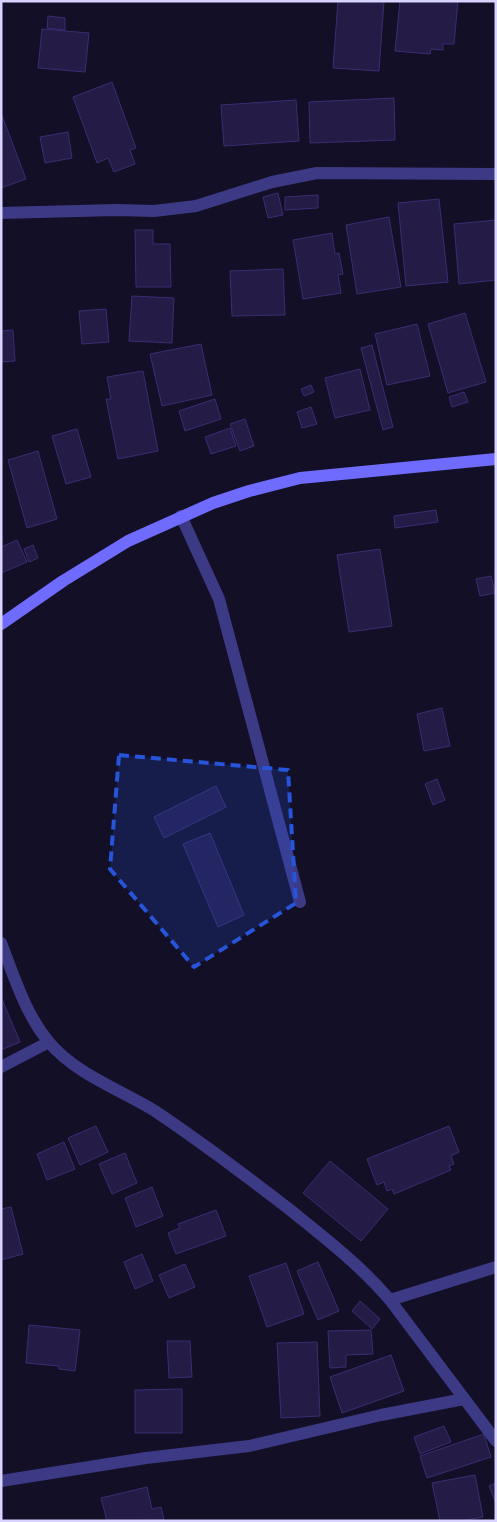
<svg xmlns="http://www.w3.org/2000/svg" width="497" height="1522" font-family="Figtree,sans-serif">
  <rect width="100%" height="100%" fill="#130f26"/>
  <path fill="#241b47" stroke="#3b2d73" d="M338,1H384L379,71L333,68Z
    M400,1H458L454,44H443V50L431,49L430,54L395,51Z
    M48,16L65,18V30L47,28Z
    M42,29L89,33L85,72L38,68Z
    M112,82L136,148L130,150L135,164L114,172L108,158L97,163L73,97Z
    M394,98L395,140L310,143L309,102Z
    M296,100L299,141L224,146L221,105Z
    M1,113L26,179L1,188Z
    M68,132L72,158L45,163L40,137Z
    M278,193L283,215L268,218L263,197Z
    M318,195V208L285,210V197Z
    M439,199L448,282L406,286L398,203Z
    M389,217L401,287L357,294L346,225Z
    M496,220V280L459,284L454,224Z
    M135,230H153V244H170L171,287H136Z
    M332,233L335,254L339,253L343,274L338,275L341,293L303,299L293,240Z
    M283,269L285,315L232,316L230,271Z
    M132,296L174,298L172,343L129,341Z
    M106,309L109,342L82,344L79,311Z
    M465,313L486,382L448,393L428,324Z
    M417,324L430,376L387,385L375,334Z
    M13,330L15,361L1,362V331Z
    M201,344L212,395L162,406L150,354Z
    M372,345L393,427L383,430L361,348Z
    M360,369L370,410L335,418L325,378Z
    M143,371L158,451L118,459L106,399H111L107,377Z
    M311,385L314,392L304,396L301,389Z
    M464,392L468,402L452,407L449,397Z
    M215,399L221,419L185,431L179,411Z
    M311,407L317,424L302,428L297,412Z
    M245,419L254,446L240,451L230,424Z
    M230,428L236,446L211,454L205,437Z
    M77,429L91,477L66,484L52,436Z
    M38,451L57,519L27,528L8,460Z
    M436,510L438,522L395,528L394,516Z
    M17,540L27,562L1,573V547Z
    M33,545L38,558L29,562L24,549Z
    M380,549L392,626L349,632L337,555Z
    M491,576L495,593L480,596L476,579Z
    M442,708L450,746L424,751L417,714Z
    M437,779L445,800L433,805L425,784Z
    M216,786L226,807L164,838L154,817Z
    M210,833L244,915L218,927L183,844Z
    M1,997L20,1042L1,1050Z
    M96,1126L108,1152L80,1165L68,1138Z
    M449,1126L459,1152L451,1156L454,1164L449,1166L451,1170L394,1194L392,1189L387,1191L384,1182L377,1185L367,1159Z
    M64,1142L75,1169L47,1180L37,1154Z
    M125,1153L137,1183L112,1194L99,1164Z
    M330,1161L388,1209L361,1241L303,1193Z
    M152,1187L163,1216L136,1227L125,1198Z
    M11,1207L23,1254L1,1260V1209Z
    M216,1210L226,1236L176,1254L168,1233L180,1228L178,1224Z
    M142,1254L153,1281L135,1289L124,1262Z
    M318,1262L339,1311L318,1320L297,1271Z
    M286,1263L304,1314L267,1327L249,1276Z
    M185,1264L195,1287L169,1298L159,1275Z
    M360,1301L380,1319L372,1329L352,1311Z
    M29,1325L80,1330L75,1371L59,1369V1366L26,1363Z
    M371,1330L373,1354L346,1355V1367L330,1368L328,1331Z
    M167,1341H190L192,1377L169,1378Z
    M317,1342L320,1416L281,1418L277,1343Z
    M391,1355L404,1391L342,1413L330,1377Z
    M182,1389V1433H135V1390Z
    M444,1426L451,1442L420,1454L414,1437Z
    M484,1434L491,1457L427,1478L420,1456Z
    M475,1475L483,1517L461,1521H440L432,1483Z
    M496,1483V1503L489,1486Z
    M147,1487L152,1509L161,1507L164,1520L107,1521L101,1498Z"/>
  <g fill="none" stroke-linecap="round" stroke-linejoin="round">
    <path stroke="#3d3a85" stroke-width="12" d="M1,213L116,210L154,211L196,206L272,182L317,173L496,174
      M181,516L219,599L300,902
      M1,943C14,976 25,1013 48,1041C75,1074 119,1089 155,1111C201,1142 245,1175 289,1209C325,1238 360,1265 390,1300L496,1441
      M1,1067L49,1042
      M390,1300L496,1267
      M1,1481L146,1458L249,1446L381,1415L464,1399"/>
    <path stroke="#6f6bff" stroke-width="12" d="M1,624L63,581L128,541L213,503L249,491L300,478L496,459"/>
  </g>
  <path fill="#2655da" fill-opacity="0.2" stroke="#2655da" stroke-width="4" stroke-dasharray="10 6" stroke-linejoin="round" d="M119,755L288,770L296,903L194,967L110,869Z"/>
  <rect width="497" height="1522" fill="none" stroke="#d9d4ff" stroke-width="5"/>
</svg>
